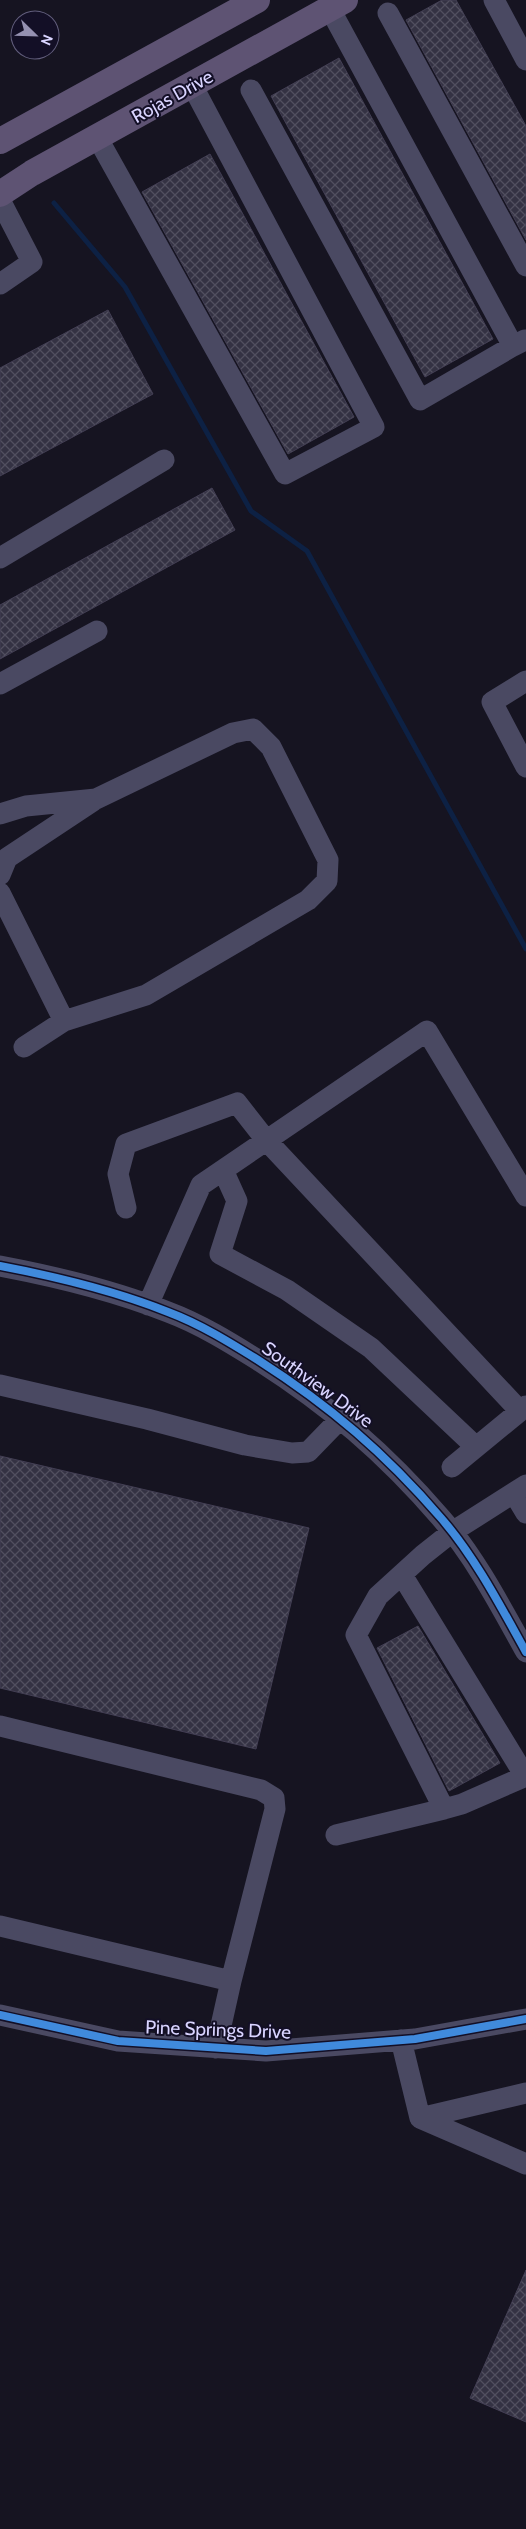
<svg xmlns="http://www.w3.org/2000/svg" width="526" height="2529" font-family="Cabin,sans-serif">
  <defs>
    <pattern id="building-cross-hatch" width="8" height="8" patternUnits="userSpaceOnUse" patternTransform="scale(1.25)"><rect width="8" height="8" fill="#343243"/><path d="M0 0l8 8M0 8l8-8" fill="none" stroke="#514f5f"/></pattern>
  </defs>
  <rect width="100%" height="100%" fill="#161421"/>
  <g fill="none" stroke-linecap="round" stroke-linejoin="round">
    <path stroke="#0d2144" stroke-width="5" d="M54,203L125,287L251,511L307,551L526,949"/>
  </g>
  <path fill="url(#building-cross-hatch)" stroke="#433f54" d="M442,0H456L526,126V240L406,20Z
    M339,58L493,339L425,377L271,96Z
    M210,154L354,417L288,454L142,192Z
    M108,310L153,394L0,476V368Z
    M212,488L235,530L0,659V605Z
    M0,1456L309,1528L256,1749L0,1688Z
    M418,1626L500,1763L449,1791L377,1648Z
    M526,2270V2422L470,2398Z"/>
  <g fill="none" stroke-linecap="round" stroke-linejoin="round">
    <path stroke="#4a4962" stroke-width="21" d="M494,0L526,60
      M330,9L513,346L525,340
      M388,13L526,266
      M251,90L420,400L513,346
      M97,137L285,474L374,427L192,85
      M0,200L32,262L0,284
      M0,558L164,460
      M526,681L492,702L526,767
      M0,684L97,631
      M0,814L26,806L96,799L233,733L253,729L271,747L328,860L327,881L308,900L146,995L64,1021L0,893
      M0,875L7,858L93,801
      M24,1047L64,1021
      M223,1170L237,1201L220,1254L287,1290L371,1348L476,1447
      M126,1208L118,1174L126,1144L237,1103L266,1140L520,1411L526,1406
      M0,1266C58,1277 113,1290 168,1312C200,1324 229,1342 258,1360C330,1406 385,1453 441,1518C475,1557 501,1607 526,1652
      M148,1305L201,1185L427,1031L526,1196
      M0,1385L147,1419L245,1445L292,1453L308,1452L340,1419
      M452,1467L520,1411
      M526,1485L452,1532L423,1555L378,1596L356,1635L444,1809L462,1804L526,1776
      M514,1493L526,1513
      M402,1575L525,1776
      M0,1726L261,1790L274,1798L275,1809L231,1981L216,2048
      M336,1835L444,1809
      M0,1926L231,1981
      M0,2015L118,2041L266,2051L415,2039L526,2019
      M401,2040L420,2118L526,2093
      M420,2118L526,2164"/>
    <path stroke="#5e5373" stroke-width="26" d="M0,141L257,0
      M0,194L32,173L345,0"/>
    <g stroke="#130f26" stroke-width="11">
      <path id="cycleway" d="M0,1266C58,1277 113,1290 168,1312C200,1324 229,1342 258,1360C330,1406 385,1453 441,1518C475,1557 501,1607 526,1652
        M0,2015L118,2041L266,2051L415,2039L526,2019"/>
    </g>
    <use href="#cycleway" stroke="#408adc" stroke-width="8"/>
  </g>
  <g text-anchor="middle" stroke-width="4" stroke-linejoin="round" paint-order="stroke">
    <g font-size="19" fill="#d9d4ff" stroke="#130f26">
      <text transform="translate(172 96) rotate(-29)" y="7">Rojas Drive</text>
      <text transform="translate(318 1384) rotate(36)" y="7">Southview Drive</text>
      <text transform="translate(218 2029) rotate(2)" y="7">Pine Springs Drive</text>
    </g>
  </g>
  <g transform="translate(35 35) rotate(113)"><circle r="24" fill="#130f26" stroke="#625e7d"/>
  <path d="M0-4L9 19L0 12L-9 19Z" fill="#9591b1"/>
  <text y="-8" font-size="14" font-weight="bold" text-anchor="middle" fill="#d9d4ff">N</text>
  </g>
</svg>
